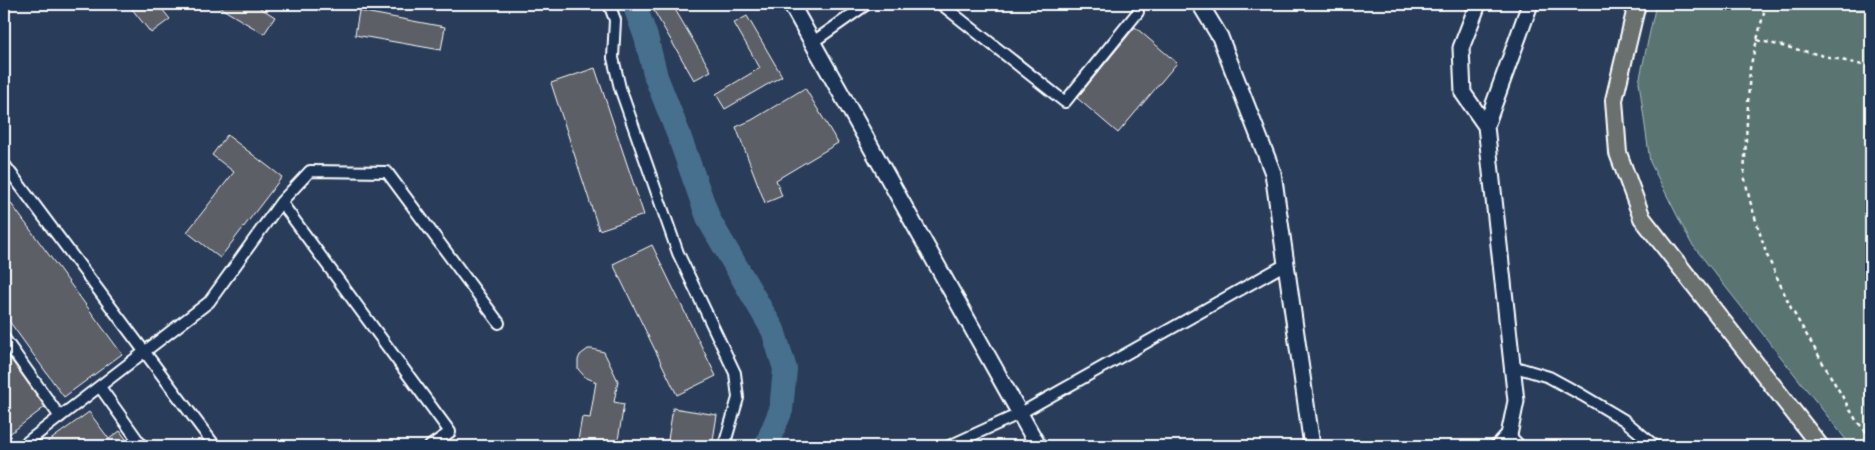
<svg xmlns="http://www.w3.org/2000/svg" width="1875" height="450" font-family="'Shantell Sans',sans-serif">
  <rect width="100%" height="100%" fill="#293d5a"/>
  <filter id="ink" filterUnits="userSpaceOnUse"><feTurbulence type="fractalNoise" baseFrequency=".02" numOctaves="2"/><feDisplacementMap in="SourceGraphic" scale="10" xChannelSelector="R" yChannelSelector="G"/><feConvolveMatrix kernelMatrix="1 2 1 2 8 2 1 2 1" color-interpolation-filters="sRGB"/></filter>
  <g filter="url(#ink)">
    <path fill="#5a7471" stroke="#acbab8" d="M1656,4H1871V446H1851L1691,243L1650,162L1639,82Z"/>
    <g fill="none" stroke-linecap="round" stroke-linejoin="round">
      <path stroke="#47708e" stroke-width="24" d="M634,4L646,37L656,77L678,133L709,220L773,330L785,369L781,410L766,446"/>
    </g>
    <path fill="#5b5f66" stroke="#fff" d="M128,4H158L170,19L151,33Z
      M214,4H254L275,17L264,34Z
      M650,4H689L676,11L711,71L694,80Z
      M359,11L445,27L441,50L355,35Z
      M747,16L782,76L725,109L716,94L760,68L734,23Z
      M1135,27L1177,63L1118,133L1077,98Z
      M595,68L644,215L599,230L551,83Z
      M805,88L838,143L776,180L782,196L765,203L736,127L752,120Z
      M227,135L282,177L220,258L187,232L234,172L212,155Z
      M4,194L122,354L64,397L4,314Z
      M652,245L716,376L677,395L613,264Z
      M588,349H592L604,352L618,381L614,402L624,404L617,446H577L582,417L590,418L596,382L585,377L578,369V360L580,355Z
      M4,350L45,407L4,438Z
      M673,408L717,415L712,446H667Z
      M89,412L109,439L120,431L131,446H42Z"/>
    <g fill="none" stroke-linecap="round" stroke-linejoin="round">
      <g stroke="#fff" stroke-width="14">
        <path id="street" d="M609,4L615,20L613,58L620,88L678,253L735,373L738,398L724,446
          M941,4L1065,102L1138,12
          M813,42L867,4
          M4,164L215,446
          M281,202L450,432L430,446
          M4,338L60,417
          M1512,366L1549,377L1582,395L1624,420L1655,446
          M100,387L142,446
          M1509,435L1520,446
          M22,446L209,302L281,202L310,171L387,172L499,323
          M949,446L1019,414L1286,264"/>
      </g>
      <g stroke="#fff" stroke-width="19">
        <path id="secondary" d="M791,4L1038,446
          M1200,4L1220,37L1273,173L1312,446
          M1478,4L1461,48L1463,93L1486,126
          M1499,446L1509,435L1516,401L1486,126L1530,4"/>
      </g>
      <g stroke="#fff" stroke-width="20">
        <path id="primary" d="M1637,4L1614,100L1618,153L1642,218L1820,446"/>
      </g>
      <path stroke="#fff" stroke-width="2.5" stroke-dasharray="4 4" stroke-linecap="butt" d="M1766,4L1750,68L1744,175L1750,201L1766,253L1791,308L1856,420L1871,438
        M1757,40L1871,67"/>
      <use href="#street" stroke="#1d3557" stroke-width="10"/>
      <use href="#secondary" stroke="#1d3557" stroke-width="15"/>
      <use href="#primary" stroke="#6a706d" stroke-width="16"/>
    </g>
  </g>
  <rect width="1875" height="450" fill="none" stroke="#1d3557" stroke-width="20"/>
  <rect x="10" y="10" width="1855" height="430" fill="none" stroke="#fff" stroke-width="2" filter="url(#ink)"/>
</svg>
